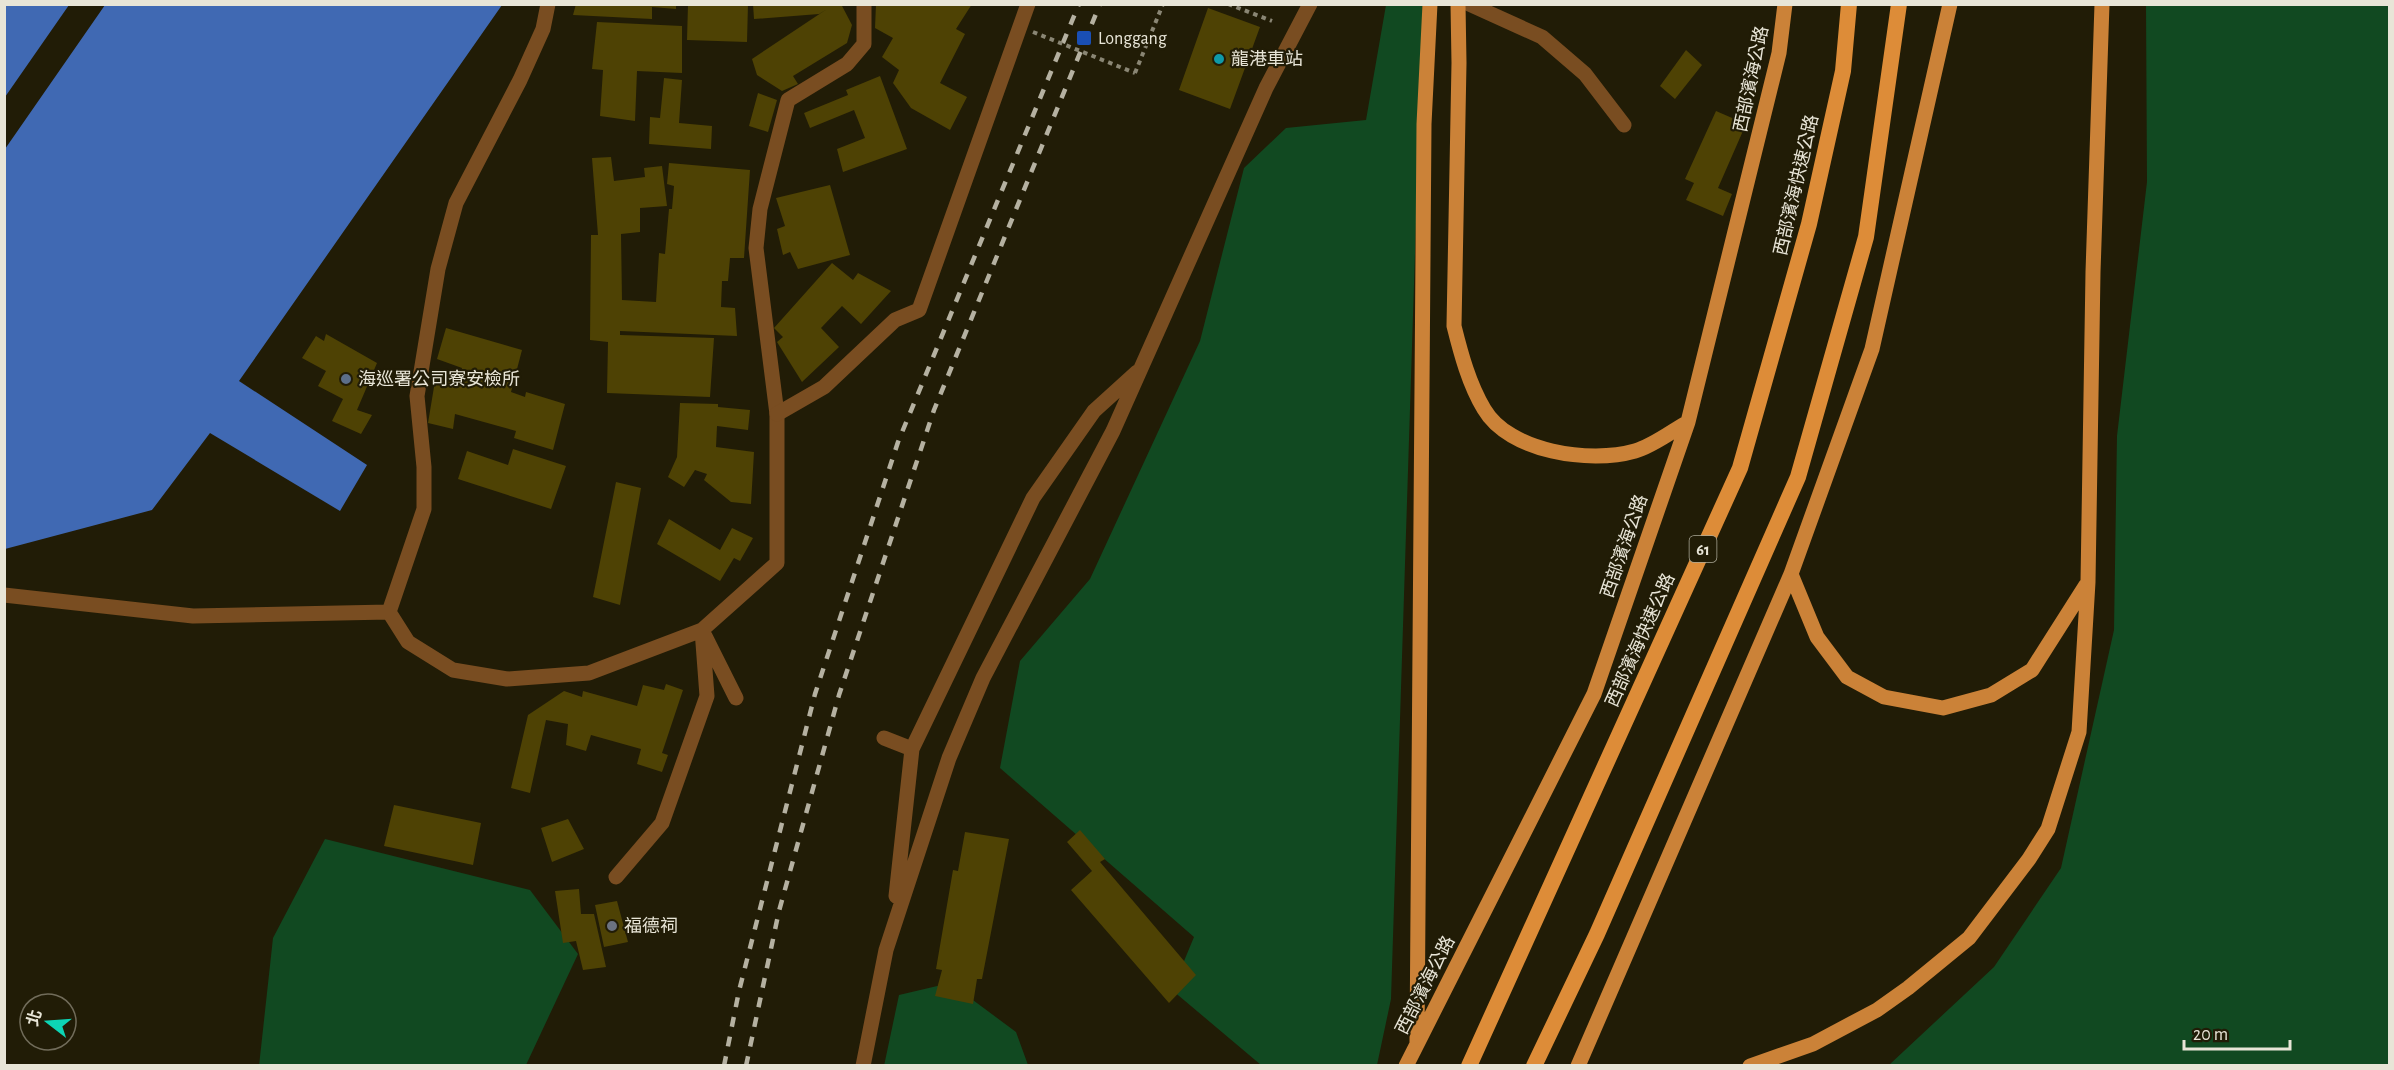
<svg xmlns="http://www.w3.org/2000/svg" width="2394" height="1070" font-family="'Alegreya Sans','Noto Sans TC',sans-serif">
  <rect width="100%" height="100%" fill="#211c06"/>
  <path fill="#114921" d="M1386,5H1423L1391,999L1377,1065H1261L1172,990L1194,937L1000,768L1020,661L1090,579L1200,341L1244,168L1286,128L1366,120Z
    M2146,5H2389V1065H1889L1994,967L2061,868L2114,630L2117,436L2147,182Z
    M325,839L530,890L578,954L526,1065L259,1066L273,938Z
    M950,983L1016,1032L1028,1065L884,1066L899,995Z"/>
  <path fill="#4069b3" d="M5,4L69,5L5,97L4,5Z
    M105,5H502L239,381L367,465L340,511L210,433L152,510L5,549V149Z"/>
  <path fill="#4e4204" d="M576,4H676V9L652,7V19L573,15Z
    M688,4H748L747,42L687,40Z
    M753,4H841L852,25L847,43L793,76L798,84L782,91L757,75L752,59L827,9L819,14L754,19Z
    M876,4H972L956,29L965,34L940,83L967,97L950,130L911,108L893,83L899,70L882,57L893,38L875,28Z
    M1208,8L1260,27L1230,109L1179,90Z
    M597,22L682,26V73L637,71L635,121L600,116L603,70L592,69Z
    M1686,50L1702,65L1675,99L1660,86Z
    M880,76L907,149L843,172L837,149L865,138L854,110L810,128L804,113L848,95L846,90Z
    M664,78L682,80L679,123L712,126L711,149L649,144L650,117L660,118Z
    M758,93L777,100L768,132L749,126Z
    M1716,111L1746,124L1718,188L1732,194L1723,216L1686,200L1694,183L1685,179Z
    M611,157L614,181L645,177L644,168L662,166L667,206L640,208V232L621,234L622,300L656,302L659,253L665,254L669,209H672L674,186L667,184L669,163L750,170L744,258H730L728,281H722L721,307L735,308L737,336L620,331V335L714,338L710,397L607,393L608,342L590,340L591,235H598L592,158Z
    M830,185L850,255L798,269L790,252L783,255L777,229L785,226L776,198Z
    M832,263L853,280L858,273L891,291L861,324L842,306L821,328L839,347L802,382L777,342L783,337L774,328Z
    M446,328L522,350L511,392L525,397L526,392L565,404L553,450L514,438L516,431L455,414L453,429L428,423L437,369L460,377L462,368L437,359Z
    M326,334L377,363L357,410L372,415L361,434L332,421L343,399L318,386L326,371L302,358L316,336L324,341Z
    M680,403L718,404V407L750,410L748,430L717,426L716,447L754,452L751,504L731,502L704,480L707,474L695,470L684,487L668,477L677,457Z
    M513,449L566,466L551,509L458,479L467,451L508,465Z
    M616,482L641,488L620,605L593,597Z
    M669,519L720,550L732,528L753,538L740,561L734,558L720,581L657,544Z
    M666,684L683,690L662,753L668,755L662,772L637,764L641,749L591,735L586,751L566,745L568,724L546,720L530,793L511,788L528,715L564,691L582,697L583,691L637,706L643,685L664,690Z
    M394,805L481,823L473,865L384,846Z
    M568,819L584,849L552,862L541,828Z
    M1080,830L1105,859L1100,862L1196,975L1169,1003L1071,890L1092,871L1067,842Z
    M965,832L1009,839L982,979H977L973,1004L935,996L942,970L936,969L953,870L958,871Z
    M579,889L581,914H594L606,967L583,970L576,941L563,943L555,891Z
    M617,901L628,942L604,947L595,905Z"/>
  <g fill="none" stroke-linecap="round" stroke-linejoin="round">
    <path stroke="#8a8674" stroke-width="4" stroke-dasharray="4.5 4.5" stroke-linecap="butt" d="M1228,4L1272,21
      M1135,73L1163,4"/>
    <path stroke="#794d21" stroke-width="15" d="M548,4L543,29L520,80L456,203L438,269L417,396L424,467V509L389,612L408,642L453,670L507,679L589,673L702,630L777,563V414L756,248L760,209L788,100L847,64L864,44V4
      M1469,4L1542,37L1585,74L1624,125
      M4,595L193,616L389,612
      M705,636L736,698
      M884,738L912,749
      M616,877L662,823L707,696L702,630
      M896,896L912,749L1033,498L1094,411L1137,372
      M863,1066L886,950L949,758L983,678L1113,431L1266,88L1310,4"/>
    <path stroke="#794d21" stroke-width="15" d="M777,414L824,387L895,320L919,310L1028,4"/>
    <path stroke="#cb8238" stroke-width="15" d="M1458,4L1459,63L1454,326C1461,354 1469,384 1484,409C1509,452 1590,464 1635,451C1653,446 1672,431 1688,422
      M1791,574L1817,637L1847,677L1884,697L1943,708L1991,695L2032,670L2086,585
      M1417,1042L1424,124L1430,4
      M1406,1066L1594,694L1688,422L1779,53L1785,4
      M1578,1066L1791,574L1872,349L1950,4
      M1750,1066L1813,1044L1877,1010L1908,988L1969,938L2029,859L2048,829L2079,732L2088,582L2093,272L2102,4"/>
    <path stroke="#dd8c38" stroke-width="16" d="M1469,1066L1740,468L1809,224L1843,71L1849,4
      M1534,1066L1597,934L1798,477L1866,237L1899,4"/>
    <path stroke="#b5b1a1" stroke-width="4.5" stroke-dasharray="10 10" stroke-linecap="butt" d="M724,1066L739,991L815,694L898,442L1079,4
      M746,1066L779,911L839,695L934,410L1100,4"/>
    <path stroke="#8a8674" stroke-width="4" stroke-dasharray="4.5 4.5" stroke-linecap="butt" d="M1033,32L1135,73"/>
  </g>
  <rect fill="#1a4fb4" stroke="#211c06" stroke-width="2" x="1076" y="30" width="16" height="16" rx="3"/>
  <circle fill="#0f9aa8" stroke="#211c06" stroke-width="2" cx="1219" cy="59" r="6"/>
  <circle fill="#5c6f8a" stroke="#211c06" stroke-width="2" cx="346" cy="379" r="6"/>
  <circle fill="#6b7280" stroke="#211c06" stroke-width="2" cx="612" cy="926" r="6"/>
  <g text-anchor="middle" stroke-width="4.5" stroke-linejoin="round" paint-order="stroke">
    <rect fill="#211c06" stroke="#aca998" stroke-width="1.5" x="1689.5" y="536" width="27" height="26" rx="4.5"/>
    <g font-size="16" font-weight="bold" fill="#e8e5d7">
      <text x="1703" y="555">61</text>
    </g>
    <g font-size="18" fill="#e8e5d7" stroke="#211c06" text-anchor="start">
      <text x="1098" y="44">Longgang</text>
      <text x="1231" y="65">龍港車站</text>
      <text x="358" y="385">海巡署公司寮安檢所</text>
      <text x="624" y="932">福德祠</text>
    </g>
    <g font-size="18" fill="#e8e5d7" stroke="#211c06">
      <text transform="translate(1751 79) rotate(-78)" y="6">西部濱海公路</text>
      <text transform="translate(1796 185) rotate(-77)" y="6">西部濱海快速公路</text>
      <text transform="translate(1624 546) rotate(-71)" y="6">西部濱海公路</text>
      <text transform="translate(1640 640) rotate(-66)" y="6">西部濱海快速公路</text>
      <text transform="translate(1425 985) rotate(-63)" y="6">西部濱海公路</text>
    </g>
  </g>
  <rect width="2394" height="1070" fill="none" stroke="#e8e5d7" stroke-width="12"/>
  <g transform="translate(48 1022) rotate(287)"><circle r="28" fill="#211c06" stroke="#716c5a" stroke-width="1.5"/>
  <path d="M0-4.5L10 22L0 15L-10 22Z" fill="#0dd5b5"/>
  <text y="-9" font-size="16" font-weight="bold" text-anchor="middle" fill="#e8e5d7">北</text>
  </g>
  <path d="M2184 1040v9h106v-9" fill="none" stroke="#e8e5d7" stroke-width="3"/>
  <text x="2193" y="1040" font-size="18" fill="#e8e5d7" stroke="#211c06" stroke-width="4.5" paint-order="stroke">20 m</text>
</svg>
